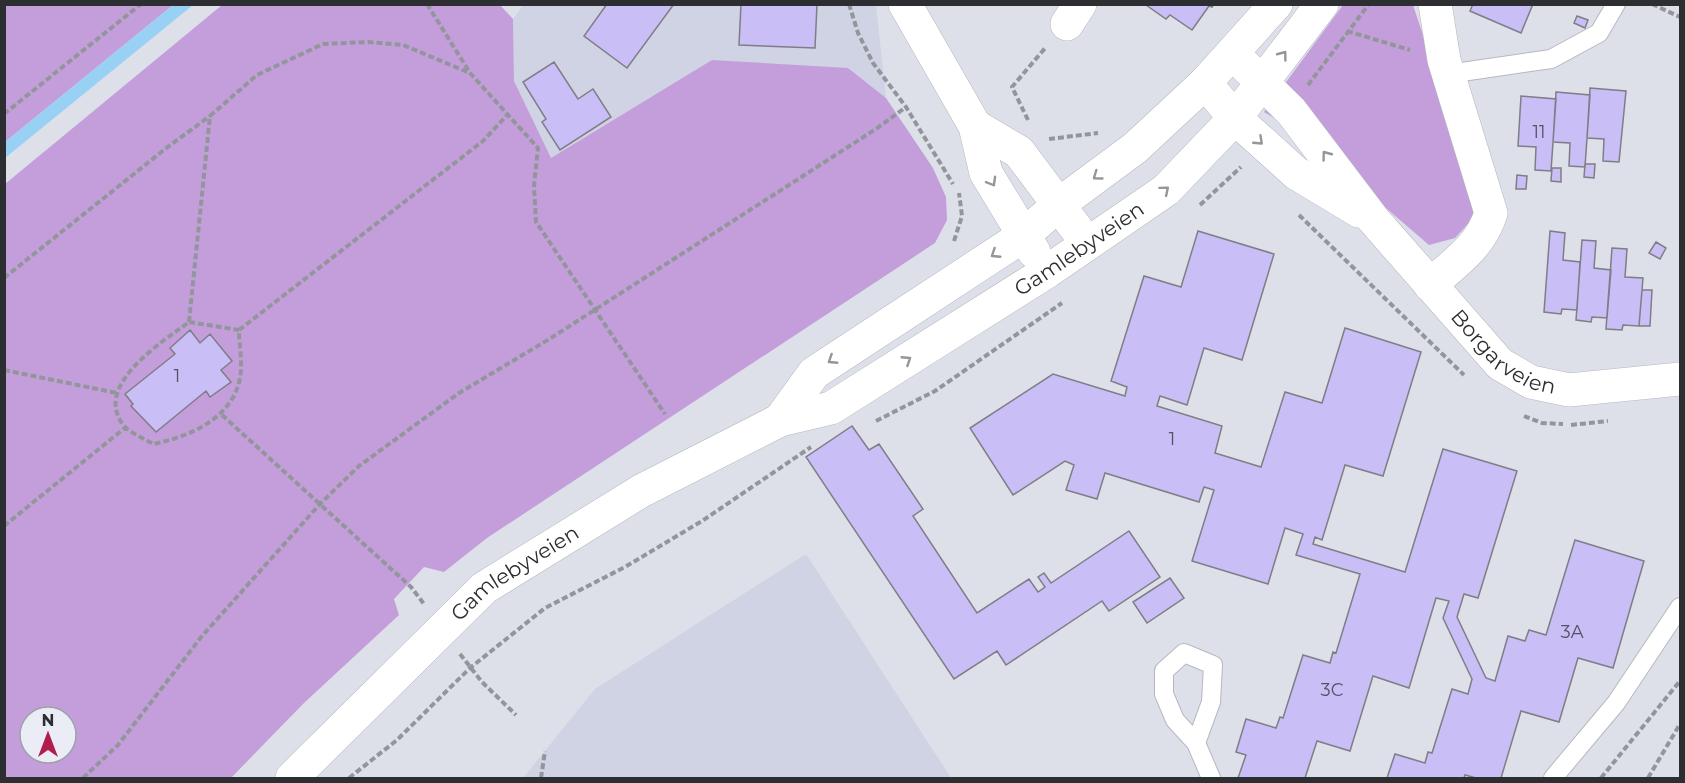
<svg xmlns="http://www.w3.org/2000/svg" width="1685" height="783" font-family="Montserrat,sans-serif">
  <rect width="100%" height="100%" fill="#dde0e9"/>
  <path fill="#cfd3e3" d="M524,4L876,5L886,98L848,68L551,159L514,81L513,19Z
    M806,554L951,778H523L595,689Z"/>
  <path fill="#c49edb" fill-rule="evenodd" d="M5,5H173L5,142Z
    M222,5H500L513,19L514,81L551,158L712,60L848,68L886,98L933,168L946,197L947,220L935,243L487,538L444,572L424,567L394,599L399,615L304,703L231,778H5V184ZM30,717H66V753H30Z
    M1343,5H1413L1474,188L1475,216L1455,238L1429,245L1294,129L1264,112Z"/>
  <path fill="#99d1f5" d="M173,5H193L5,158V142Z"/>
  <path fill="#c9bef5" stroke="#7f7d86" stroke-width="1.5" d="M607,4H674L627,68L584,36Z
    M741,4H817L815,48L739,45Z
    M1214,4L1212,7L1209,6L1192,30L1170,15L1166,19L1146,5Z
    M1473,4H1533L1521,33L1470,11Z
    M1577,16L1588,20L1585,28L1574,23Z
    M554,62L578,99L593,89L611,117L560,150L542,122L546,119L523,82Z
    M1590,88L1626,91L1619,162L1603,161L1604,139L1587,138Z
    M1556,92L1590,95L1585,167L1569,166L1570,143L1553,142Z
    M1521,96L1556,99L1551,171L1535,170L1536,147L1518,146Z
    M1585,164H1595L1594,178L1584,177Z
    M1552,168H1561V182L1551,181Z
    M1517,175L1527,176L1526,189H1516Z
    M1198,231L1274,254L1242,360L1204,348L1187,405L1160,396L1157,406L1222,426L1215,453L1261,467L1285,392L1322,403L1345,328L1421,352L1383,476L1345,465L1322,540L1315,537L1313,544L1405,572L1443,449L1517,471L1478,598L1464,594L1457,617L1486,678L1495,681L1508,636L1525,641L1529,630L1546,635L1575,540L1644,561L1613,668L1578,658L1559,722L1521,711L1501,778H1476L1465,775L1464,778H1387L1395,754L1425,763L1428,752L1432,753L1452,689L1468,694L1472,679L1443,618L1449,601L1436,598L1409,688L1373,676L1350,751L1317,741L1305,778H1238L1246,755L1236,752L1246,719L1276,728L1280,717L1283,718L1303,655L1330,663L1333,652L1336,653L1360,574L1296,555L1303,534L1285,528L1268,584L1192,561L1214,490L1204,487L1199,502L1105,473L1097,499L1066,490L1074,465L1065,461L1013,495L970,428L1053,374L1125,396L1127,387L1111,381L1144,276L1181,287Z
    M1550,231L1565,233L1563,260L1580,262L1577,310L1562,309L1561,314L1544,312Z
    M1582,240L1596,241L1594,268L1611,270L1607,318L1592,317L1591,322L1576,320Z
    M1656,242L1666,248L1660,259L1649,253Z
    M1612,248L1627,249L1625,277L1643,278L1639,326L1623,325L1622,330L1606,329Z
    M1642,290H1652L1650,326H1639Z
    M190,330L200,343L210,334L232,361L221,370L231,382L210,397L206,391L156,432L131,406L133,404L125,394L175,354L170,348Z
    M852,426L869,450L879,444L923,509L913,516L977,613L1029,579L1038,592L1045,587L1038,577L1044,573L1051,583L1129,531L1160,577L1109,611L1102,601L1006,665L997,651L954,679L806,457Z
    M1170,578L1184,598L1147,623L1133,602Z"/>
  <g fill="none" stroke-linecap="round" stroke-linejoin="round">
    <g stroke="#b5b8c1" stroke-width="20">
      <path id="service" d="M1448,74L1551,59L1599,33L1616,4
        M1196,743L1211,702L1213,665L1184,653L1164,671V694L1175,720L1196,743L1211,778
        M1553,778L1616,703L1680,607"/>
    </g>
    <g stroke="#b5b8c1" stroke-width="34">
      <g id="minor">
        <path d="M1067,24L1080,4"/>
        <path id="s1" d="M1233,54L1291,111L1373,219L1500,364L1531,382L1569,390L1680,379"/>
        <path d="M1205,83L1235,118L1296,173L1359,211"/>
        <path d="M1430,285C1455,263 1481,246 1491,213L1444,60L1435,4"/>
      </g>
    </g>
    <g stroke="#b5b8c1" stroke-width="34">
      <g id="tertiary">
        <path d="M905,4L975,126L986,173L1034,252"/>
        <path d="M975,126L1019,152L1087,243"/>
        <path d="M780,420L814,373L1023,236L1058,205L1135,148L1205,83L1276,4"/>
        <path id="s2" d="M292,778L484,588L641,491L780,420L831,408L1048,271L1166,190L1235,118L1322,4"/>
      </g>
    </g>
    <path stroke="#93959c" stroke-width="4" stroke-dasharray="6 3" stroke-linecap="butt" d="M427,4L470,73L538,148L534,186L536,222L665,414
      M849,4L858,33L873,63L906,107L953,184
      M1652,4L1680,17
      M1347,31L1410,50
      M1308,85L1369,4
      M4,114L141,4
      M1028,120L1012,87L1046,47
      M1049,139L1098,133
      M1200,205L1241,167
      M1299,215L1464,375
      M954,241L962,216L959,193
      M4,278L165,149L210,116
      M189,322L210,116L257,75L323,44L368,42L403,45L470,73
      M189,322L239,330C239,345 243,363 240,378C233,418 189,437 153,444C145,439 132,434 125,427C90,387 162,342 189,322Z
      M239,330L483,141L509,113
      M4,370L117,393
      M222,415L411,587L424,604
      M1524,416L1542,423L1563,424
      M876,421L935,391L1062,303
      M1571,425L1608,421
      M4,526L126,427
      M460,654L482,682L516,715
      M83,778L118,745L202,636L320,504L359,466L459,393L551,338L876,129L906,107
      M349,778L397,740L470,668L545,608L625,567L702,521L811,447
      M541,778L545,751
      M1601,778L1680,681
      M1648,778L1680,724"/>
    <use href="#service" stroke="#fff" stroke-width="18"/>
    <use href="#minor" stroke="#fff" stroke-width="33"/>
    <use href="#tertiary" stroke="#fff" stroke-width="33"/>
  </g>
  <defs><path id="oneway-chevron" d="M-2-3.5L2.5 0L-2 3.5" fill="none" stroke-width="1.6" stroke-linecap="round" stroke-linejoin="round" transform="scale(1.5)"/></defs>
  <g stroke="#969698">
    <use href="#oneway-chevron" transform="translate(1283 55) rotate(-53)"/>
    <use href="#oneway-chevron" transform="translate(1259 141) rotate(43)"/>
    <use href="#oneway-chevron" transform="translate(1326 155) rotate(-127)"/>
    <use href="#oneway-chevron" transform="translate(1097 176) rotate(144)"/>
    <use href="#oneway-chevron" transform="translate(992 182) rotate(60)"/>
    <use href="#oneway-chevron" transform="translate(1165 190) rotate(-40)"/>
    <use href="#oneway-chevron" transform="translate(995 254) rotate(147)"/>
    <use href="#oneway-chevron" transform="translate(832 360) rotate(147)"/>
    <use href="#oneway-chevron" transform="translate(907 360) rotate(-33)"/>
  </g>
  <g text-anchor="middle" stroke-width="5" stroke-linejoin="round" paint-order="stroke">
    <g font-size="18" fill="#545263">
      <text x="1539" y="138">11</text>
      <text x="177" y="382">1</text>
      <text x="1172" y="445">1</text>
      <text x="1572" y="638">3A</text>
      <text x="1332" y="696">3C</text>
    </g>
    <g font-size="21" fill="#2d2e32" stroke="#ebedf6">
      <text dy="7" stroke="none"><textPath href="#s2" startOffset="958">Gamlebyveien</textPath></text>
      <text dy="7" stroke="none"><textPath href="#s1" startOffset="406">Borgarveien</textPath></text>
      <text dy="7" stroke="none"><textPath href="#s2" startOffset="304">Gamlebyveien</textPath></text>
    </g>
  </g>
  <rect width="1685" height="783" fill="none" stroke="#2d2e32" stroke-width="12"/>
  <g transform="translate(48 735)"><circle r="28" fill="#ebedf6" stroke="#9fa1a8" stroke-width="1.5"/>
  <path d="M0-4.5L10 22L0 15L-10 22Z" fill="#af1e4c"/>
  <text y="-9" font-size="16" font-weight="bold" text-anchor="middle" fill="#2d2e32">N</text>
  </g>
</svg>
